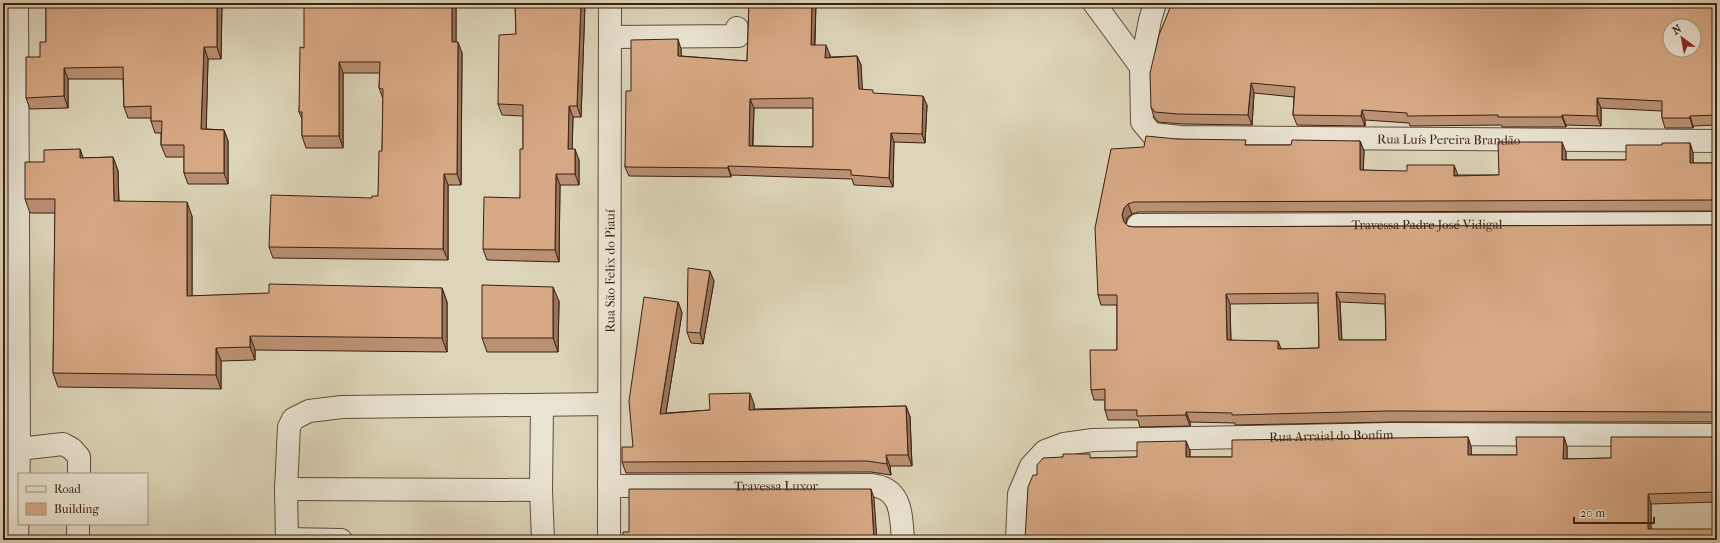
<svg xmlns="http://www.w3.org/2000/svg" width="1720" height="543" font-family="'IM FELL French Canon',serif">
  <rect width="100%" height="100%" fill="#ddd5b9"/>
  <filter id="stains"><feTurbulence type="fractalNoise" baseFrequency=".005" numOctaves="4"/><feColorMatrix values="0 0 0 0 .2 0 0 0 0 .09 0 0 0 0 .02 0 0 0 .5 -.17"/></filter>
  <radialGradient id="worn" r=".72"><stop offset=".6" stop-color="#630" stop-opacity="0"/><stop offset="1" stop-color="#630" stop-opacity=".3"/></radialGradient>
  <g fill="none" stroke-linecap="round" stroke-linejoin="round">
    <g stroke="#644c3b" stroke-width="24">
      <g id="minor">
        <path id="s1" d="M1094,3L1141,67L1142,122L1152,134L1181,137L1717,141"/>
        <path d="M610,37L738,36L737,28"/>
        <path d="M1141,67L1150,20L1155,3"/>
        <path id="s2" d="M1138,225L1717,223"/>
        <path d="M542,405L541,490L543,540"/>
        <path d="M19,449L63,444L72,449L79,457V474"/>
        <path id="s3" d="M609,486L871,485C902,488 901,514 903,540"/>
        <path d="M286,489L541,490"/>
        <path d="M287,539L341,540"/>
        <path d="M17,540L19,449L17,3"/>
        <path d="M78,540V524"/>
        <path d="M287,540L286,489L289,427L293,419L309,411L342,407L609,404"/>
        <path id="s4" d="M609,540L610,3"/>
        <path id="s5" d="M1017,540L1019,494L1031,466L1045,451L1064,444L1093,440L1391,434L1717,435"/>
      </g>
    </g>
    <use href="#minor" stroke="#e9e4d2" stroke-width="22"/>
  </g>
  <path fill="#ba9173" stroke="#3b1f11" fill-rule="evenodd" d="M46,3H222L221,59H208L206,129L224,130L228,141V184H188L184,173V157H166L161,145V133H155L151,121V118H128L124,107L123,79H68V108L30,109L26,98L40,57L46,42Z
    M456,3V42L462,53L461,185H448V260L273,258L269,247L378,196L382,151L383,99L379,88L380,73H343V148H306L302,136V119L299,112L304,48Z
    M515,3H585L581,117H573L572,149L579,160V185H560L559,262L487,260L483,249L520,198L523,149V116L502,115L498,104L516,34Z
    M749,3H816L815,45L830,55V57L857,56L861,65L862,89L875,94L927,105L925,143L894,142L893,187L854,185L852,179L731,175V177L629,176L625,167L631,91L681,49V56L747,61ZM754,108H813V147L753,146Z
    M1172,3H1434V5L1506,7L1717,3V125L1693,126V128H1665L1662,118V111L1601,108V126L1566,125V127H1502L1501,125L1410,126L1409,123L1365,120V126L1297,125L1293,115L1294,97L1254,93L1252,125L1182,124L1158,122L1154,117L1151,107Z
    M1177,139L1248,145H1291L1360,141L1364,151L1363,170L1458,175H1499L1566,152V160H1626L1662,145L1690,143L1693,153V163H1717V211L1138,212L1132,214L1127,218L1126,224L1128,226L1134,227L1713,225L1717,224V422H1391L1235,425V423L1190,422V426L1140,427L1138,420H1108L1105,410V400H1094L1091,390L1117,350V305H1101L1098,295L1144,147ZM1340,302L1385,304L1386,340H1342ZM1318,303L1319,348L1281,349L1231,340L1230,304Z
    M80,149L83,158L113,157L118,171L119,201L192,216V296L442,288L447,302V352L255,350V360L221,361V389L58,387L53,373L55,213H30L25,199Z
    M714,281L703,344L691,343L687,332Z
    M559,301L558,352H487L482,338Z
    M678,302L682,313L666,413L710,410L754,404V409L906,406L910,417L912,466H890L891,475L871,472L626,473L622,462L633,447Z
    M1717,436V502L1651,504V529L1717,540L1037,475L1092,458L1137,457L1186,441L1190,451V457H1232L1468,437L1471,447V455H1517L1564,437L1567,447V459L1611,458Z"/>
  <path fill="#97765e" stroke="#3b1f11" d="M217,3H222L221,59L217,47Z
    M452,3H456V53L452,42Z
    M581,3H585L581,117L577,106Z
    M812,3H816L814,55L811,45Z
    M1430,3H1434V15L1430,5Z
    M678,39L681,49L682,65L678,56Z
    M458,42L462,53L461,185L457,174Z
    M826,45L830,55L829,67L825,58Z
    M204,47L208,59L206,141L201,129Z
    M857,56L861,65L863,99L859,89Z
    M339,62L343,73V148L339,136Z
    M64,68L68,79V108L64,96Z
    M1251,83L1254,93L1252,125L1248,115Z
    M923,96L927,105L925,143L922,134Z
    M1597,98L1601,108V126L1597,116Z
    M750,99L754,108L752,155L749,146Z
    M569,106L573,117L572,160L568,149Z
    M1362,110L1365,120V126L1361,116Z
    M1562,115L1566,125V127L1562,117Z
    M1690,116L1693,126V128L1690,118Z
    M224,130L228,141V184L224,173Z
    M891,133L894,142L893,187L889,178Z
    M1360,141L1364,151L1363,180L1360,170Z
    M1562,142L1566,152V170L1562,160Z
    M1690,143L1693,153V173L1690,163Z
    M80,149L85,163L80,158Z
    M575,149L579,160V185L575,174Z
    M113,157L118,171L119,214L114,201Z
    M1454,165L1458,175L1454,176Z
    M728,166L731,175V177L728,168Z
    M444,174L448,185V260L443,249Z
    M556,174L560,185L559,262L555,250Z
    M187,202L192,216V309L187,296Z
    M1128,204L1132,214L1127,218L1126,225L1127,232L1122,215L1124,208Z
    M710,271L714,281L703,344L700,333Z
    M553,287L559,301L558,352L553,338Z
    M442,288L447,302V352L442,338Z
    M1336,292L1340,302L1342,350L1339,340Z
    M1226,294L1230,304L1231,350L1227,340Z
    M678,302L682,313L664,425L660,414Z
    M250,336L255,350V360L250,347Z
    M1278,341L1282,351L1278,349Z
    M216,348L221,361V389L216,375Z
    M750,393L754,404V421L749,410Z
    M906,406L910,417L912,466L908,455Z
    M1186,412L1190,422V426L1186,415Z
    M1468,437L1471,447L1472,465L1468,455Z
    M1564,437L1567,447V469L1563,459Z
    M1186,441L1190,451L1189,467L1186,457Z
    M886,455L890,466L891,475L887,464Z
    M871,489L874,498L877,540H874Z
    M1648,494L1651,504V539L1648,529Z"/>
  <path fill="#d8a986" stroke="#3b1f11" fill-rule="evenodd" d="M46,3H217V47H204L201,129L224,130V173H184V145H161L162,121H151V106L124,107L123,67L64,68V96L26,98V57H40V42H46Z
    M304,3H452V42H458L457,174H444L443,249L269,247L271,195L372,198V196H378L379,151H382L383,89L379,88L380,62H339V136H302V112H299L300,47L304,48Z
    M515,3H581L577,106H569L568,149H575V174H556L555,250L483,249L484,197L520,198V149H523V105L498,104L499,35L516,34Z
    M749,3H812L811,45H826L825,58L857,56L859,89L873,90V93L923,96L922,134L891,133L889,178L851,175V170L728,166V168L625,167L626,91H631V40L678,39V56L747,61ZM813,98V147L749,146L750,99Z
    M1172,3H1430V5L1471,4V3H1490L1506,7V4L1550,3H1717V115L1690,116V118H1662V101L1597,98V116L1562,115V117H1498V115L1407,116V113L1362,110L1361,116L1293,115L1295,87L1251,83L1248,115L1178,114L1155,112L1151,107L1150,73L1159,35ZM1670,26H1694V50H1670Z
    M1146,136L1177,139L1246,140L1245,145H1291L1292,140L1360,141V170L1407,171V165H1454V176L1499,175L1498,142H1562V160H1626V145H1662V143H1690V163H1717V201L1714,200L1134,202L1128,204L1124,208L1122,215L1124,222L1128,226L1134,227L1713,225L1717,224V414L1713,412L1387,411L1232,415V413L1186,412V415L1137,416V410H1105V389L1091,390L1090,350H1117V295H1098L1095,228L1111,149L1144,147ZM1336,292L1385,294L1386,340H1339ZM1318,293L1319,348L1278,349V341L1227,340L1226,294Z
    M80,149V158L113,157L114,201L187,202V296L269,293V284L442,288V338L250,336V347L216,348V375L53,373L55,199H25V162H44V150Z
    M688,268L710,271L700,333L687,332Z
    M482,285L553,287V338H482Z
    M644,297L678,302L660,414L710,410L709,394L750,393L749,410L906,406L908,455H886L887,464L867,461L622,462V447H633L629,401Z
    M1717,436V492L1648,494V529H1717V540H1025L1028,487L1033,475H1037V465L1043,458L1063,457V454H1090V458L1137,457V442L1186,441V457H1232V440L1468,437V455H1517L1516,437H1564L1563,459L1611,458V437H1713Z
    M629,489H871L874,540H623V532H629Z"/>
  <g text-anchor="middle" stroke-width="3.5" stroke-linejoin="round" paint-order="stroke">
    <g font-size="13" fill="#3b1f11" stroke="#e9e4d2">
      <text dy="5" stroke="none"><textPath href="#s1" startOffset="447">Rua Luís Pereira Brandão</textPath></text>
      <text dy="5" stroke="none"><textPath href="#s2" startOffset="289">Travessa Padre José Vidigal</textPath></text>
      <text dy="5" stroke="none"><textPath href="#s4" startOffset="269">Rua São Felix do Piauí</textPath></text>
      <text dy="5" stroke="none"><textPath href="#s5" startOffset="385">Rua Arraial do Bonfim</textPath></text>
      <text dy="5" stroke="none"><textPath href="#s3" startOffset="167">Travessa Luxor</textPath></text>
    </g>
  </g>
  <rect width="1720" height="543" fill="none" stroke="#ddd5b9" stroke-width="16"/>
  <rect x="4" y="4" width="1712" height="535" fill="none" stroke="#3b1f11" stroke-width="2"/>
  <rect x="8" y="8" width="1704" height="527" fill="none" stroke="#3b1f11"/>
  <rect x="18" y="473" width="130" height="52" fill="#e9e4d2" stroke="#a39585"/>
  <rect x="26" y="486" width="20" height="6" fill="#e9e4d2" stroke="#a39585"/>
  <text x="54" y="493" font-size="12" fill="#3b1f11">Road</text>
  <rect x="26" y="503" width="20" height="12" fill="#d8a986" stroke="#a39585"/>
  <text x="54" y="513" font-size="12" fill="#3b1f11">Building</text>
  <g transform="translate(1682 38) rotate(328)"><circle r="19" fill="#e9e4d2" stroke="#a39585"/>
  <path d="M0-3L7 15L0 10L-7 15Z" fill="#8f2418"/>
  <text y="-6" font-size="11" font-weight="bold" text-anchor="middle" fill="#3b1f11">N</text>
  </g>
  <path d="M1574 517v6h80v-6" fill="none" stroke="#3b1f11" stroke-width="2"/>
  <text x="1580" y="517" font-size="12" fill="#3b1f11" stroke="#e9e4d2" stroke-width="3" paint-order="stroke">20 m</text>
  <rect width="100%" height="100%" filter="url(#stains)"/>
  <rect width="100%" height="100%" fill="url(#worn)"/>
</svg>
